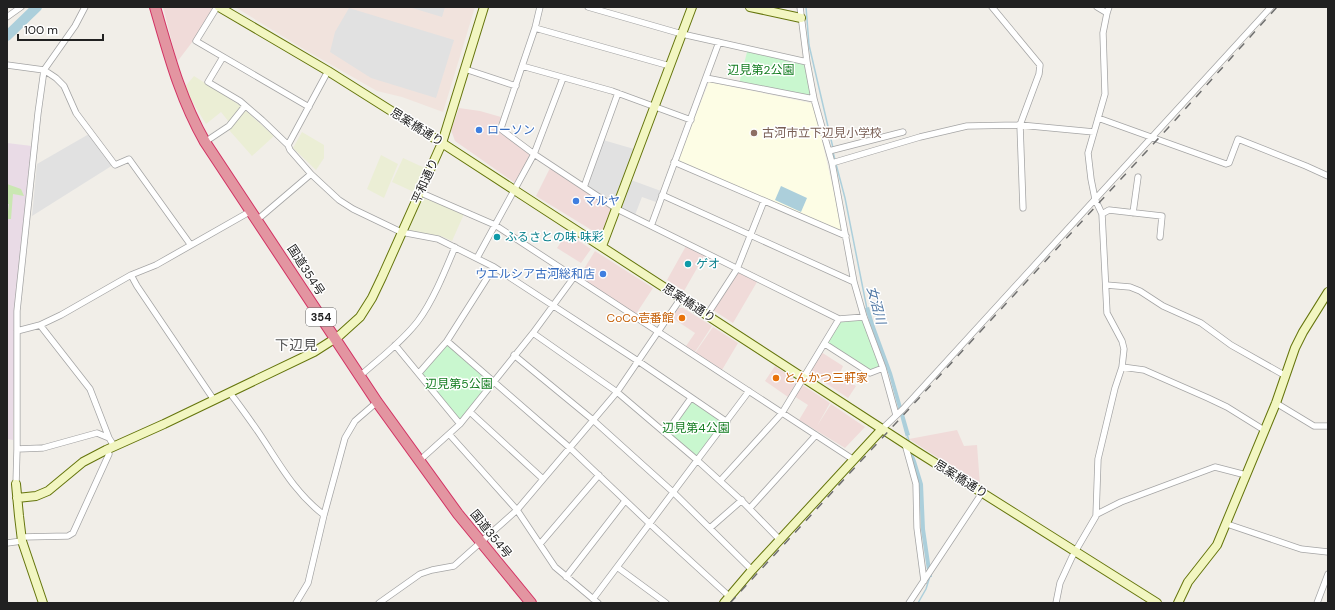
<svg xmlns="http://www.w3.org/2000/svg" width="1335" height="610" font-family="'DM Sans','Noto Sans JP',sans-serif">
  <rect width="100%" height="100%" fill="#f1eee8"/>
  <path fill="#f0dbd9" d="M163,7H210L213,8L193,41L177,62Z
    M459,108L480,111L501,117L496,130L529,152L530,156L515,183L455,141L451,130Z
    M550,168L612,209L602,234H598L536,196Z
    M567,233L591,249L581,263L557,248Z
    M686,246L704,256L684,291L667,280Z
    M595,251L653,288L636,314L579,277Z
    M738,272L757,282L733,323L713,310Z
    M678,308H683L712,326L695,352L686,346L695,333L671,317Z
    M713,327L738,343L722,370L695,353Z
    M821,352L843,366L839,375L856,386L848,398L809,372Z
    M775,366L797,381L788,397L765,381Z
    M801,384L830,403L817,426L831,404L865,427L845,448L799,420L808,405L794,396Z
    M957,430L964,446L977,445L980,485L909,439Z
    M487,517L494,526L486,532L478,524Z"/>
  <path fill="#e9dbe6" d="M7,143L32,146L15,310L13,440L7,439Z"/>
  <path fill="#fdfde5" d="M709,82L811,103L814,106L842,228L840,230L679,162L678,159Z"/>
  <path fill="#f1e3dd" d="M235,7H475L443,112L402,97L377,91L302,48Z"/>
  <path fill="#ebeed5" d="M194,76L241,106L229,122L221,112L206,124L184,88Z
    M246,111L274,136L252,156L229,130L243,112Z
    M302,132L324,145V158L316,170L293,148Z
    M381,155L398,164L384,198L367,189Z
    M403,158L427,169L416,193L392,182Z
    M421,197L464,214L452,241L441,236L410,231L408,226Z"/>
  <path fill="#cae7b2" d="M7,184L21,189L24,196L13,194L11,219H7L9,204H7Z"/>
  <path fill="#c9f7cf" d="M748,48L807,62L814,99L739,84Z
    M864,317L883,368L870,373L825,344L839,319Z
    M447,341L494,381L460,424L419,373Z
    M691,398L727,422L698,461L666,433Z"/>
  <path fill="#e1e1e1" d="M409,7H445L442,17Z
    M349,8L454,40L436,98L371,78L330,52L335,32Z
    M89,134L113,165L32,216L37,164Z
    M603,140L634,149L615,204L587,185Z
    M631,180L661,191L656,202L642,197L635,215L621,208Z"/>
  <path fill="#accfdb" d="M781,186L807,198L801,212L775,200Z
    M869,307L874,324L892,373L910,435L906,436L916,461L923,484L925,529L932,577H928L921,530L919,485L889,375L870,324L865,308Z"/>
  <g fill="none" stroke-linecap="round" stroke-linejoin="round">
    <path stroke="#accfdb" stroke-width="1.5" d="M806,7L809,45L833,148
      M833,152L835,160
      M836,164L845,198L867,309
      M907,434L910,444
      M918,603L926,589L930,576"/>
    <path stroke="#accfdb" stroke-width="10" d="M7,36L37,7"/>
    <g stroke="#a5a5a5" stroke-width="7">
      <path id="street" d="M217,7L196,41L309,107
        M540,7L535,28L501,128L502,130L534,154L617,209L839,319L864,317
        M588,7L682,34L807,62
        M800,7L807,62L814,99L832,163L854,282L864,317L883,368L896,415
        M992,7L1040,65L1039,74L1020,125L1023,208
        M1097,7L1107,13
        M7,17L21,7
        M535,28L670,66
        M223,57L208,82L240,101L262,120L288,145L290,150L311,174L339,200L353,209L401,232L438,239L494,267L638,361L727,422
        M7,65L44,70L56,78L64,86L76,113L115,165L129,159L190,244
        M522,66L612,91L691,120
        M465,69L516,86
        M706,78L814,99
        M1098,118L1226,164L1229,163L1238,139L1306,166L1328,176
        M205,142L229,126L245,106
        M288,145L328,71
        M829,151L903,132
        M674,162L846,236
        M832,163L920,137L967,126L1020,125L1094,132
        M584,187L618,93
        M419,192L495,225L854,460
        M662,195L854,282
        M1133,213L1138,177
        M1102,214L1109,210L1162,216L1160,237
        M257,220L311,174
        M651,226L719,42
        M477,258L534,154L563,78
        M131,275L137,286L214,400
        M1106,285L1130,287L1140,291L1163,306L1201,323L1231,345L1286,376
        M707,315L737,269L764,201
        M40,325L90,389L109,438
        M17,331L40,325L61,315L131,275L156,265L251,211
        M533,333L617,392L698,461L742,501L780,540
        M447,341L570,448L650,524L730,597
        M825,344L870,373L883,368
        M395,345L460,424
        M514,355L593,420L674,493L752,570
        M1122,367L1144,370L1208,398L1227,407L1264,430
        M419,373L447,341L494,267
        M360,376C379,359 402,342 418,321C433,301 445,271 455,247
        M230,393C240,406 250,420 259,433C279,463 294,492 324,515
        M1276,403L1314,426H1328
        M470,412L543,479
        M882,429L903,409L1271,7
        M666,433L691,398
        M449,434L517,510L555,567L598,603
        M905,444L916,484L917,528L924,581
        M17,449L43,448L97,433L109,438L114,446
        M419,461L460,424L533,333L574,277
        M720,481L782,413L839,319
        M16,484L17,449V311L38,113L44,70L75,26L85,7
        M750,508L816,435
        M1097,514L1121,502L1215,467L1246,475
        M1227,524L1301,549L1328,552
        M710,528L742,500
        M22,537L68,536L73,533L109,454L106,450
        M7,543L22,541
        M540,544L599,475
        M617,567L666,603
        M566,577L625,501
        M593,599L749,391
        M296,603L308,583L324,515L345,438L355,421L377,402
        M379,603L420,574L432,570L454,566L517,510L617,392L681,298
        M909,603L982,493
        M1056,603L1060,583L1072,557L1096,516L1098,459L1115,388L1122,367L1124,349L1122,341L1107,313L1102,214L1095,199L1091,179L1088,153L1105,94L1103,33L1107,13L1109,7
        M1317,603L1328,574"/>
    </g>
    <g stroke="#65750c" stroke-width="10">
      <path id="secondary" d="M219,7L328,71L442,143L916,451L1157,603
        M750,7L801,18
        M602,246L692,7
        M16,484L19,516L22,541L43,603
        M17,498L36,496L48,491L83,462L106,450L164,424L314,352L339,336L360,317L372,298L382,277L442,143L484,7
        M724,603L752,570L882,429
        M1178,603L1188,582L1217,545L1276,403L1295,348L1303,332L1328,292"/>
    </g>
    <g stroke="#d23263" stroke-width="12">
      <path id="highway" d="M155,7C169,55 180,98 205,142L377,402L458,514L531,603"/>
    </g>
    <use href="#street" stroke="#fff" stroke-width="5.5"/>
    <use href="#secondary" stroke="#f2f6c1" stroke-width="8"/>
    <use href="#highway" stroke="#e395a1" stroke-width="10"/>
    <path stroke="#6f6f6f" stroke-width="1.5" stroke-dasharray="8 8" stroke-linecap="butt" d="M730,603L1168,128L1277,7"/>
  </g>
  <g fill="#3f7fe0" stroke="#fff" stroke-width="1.5">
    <circle cx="479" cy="130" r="4"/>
    <circle cx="576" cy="201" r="4"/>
    <circle cx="603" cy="274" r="4"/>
  </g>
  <circle fill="#8d6e63" stroke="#fff" stroke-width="1.5" cx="754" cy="133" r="4"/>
  <g fill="#0f9aa8" stroke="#fff" stroke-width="1.5">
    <circle cx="497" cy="237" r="4"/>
    <circle cx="688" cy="264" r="4"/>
  </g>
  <g fill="#e8710a" stroke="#fff" stroke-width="1.5">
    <circle cx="682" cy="318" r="4"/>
    <circle cx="776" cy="378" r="4"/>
  </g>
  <g text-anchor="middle" stroke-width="3" stroke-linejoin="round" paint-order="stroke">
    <rect fill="#fff" stroke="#646464" stroke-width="1" x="306" y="308" width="30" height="18" rx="3"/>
    <g font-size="11" font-weight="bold" fill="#212121">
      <text x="321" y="321">354</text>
    </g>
    <g font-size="12" fill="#127c1f" stroke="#fff">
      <text x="761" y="74">辺見第2公園</text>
      <text x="459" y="388">辺見第5公園</text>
      <text x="696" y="432">辺見第4公園</text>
    </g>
    <g font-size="12" fill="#212121" stroke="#fff">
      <text transform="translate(417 127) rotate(32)" y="4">思案橋通り</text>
      <text transform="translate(425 181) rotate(-66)" y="4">平和通り</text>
      <text transform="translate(306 270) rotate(57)" y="4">国道354号</text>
      <text transform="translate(689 303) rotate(33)" y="4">思案橋通り</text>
      <text transform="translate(961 479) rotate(32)" y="4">思案橋通り</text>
      <text transform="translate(491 534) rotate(51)" y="4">国道354号</text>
    </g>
    <g font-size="12" fill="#366cbe" stroke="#fff" text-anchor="start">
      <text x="487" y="134">ローソン</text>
      <text x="584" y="205">マルヤ</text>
      <text x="595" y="278" text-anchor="end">ウエルシア古河総和店</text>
    </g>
    <g font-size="12" fill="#785e54" stroke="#fff" text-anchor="start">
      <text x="762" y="137">古河市立下辺見小学校</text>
    </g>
    <g font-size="12" fill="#0d838f" stroke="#fff" text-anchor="start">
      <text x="505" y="241">ふるさとの味 味彩</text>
      <text x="696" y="268">ゲオ</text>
    </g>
    <g font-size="12" fill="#c56008" stroke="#fff" text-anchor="end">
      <text x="674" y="322">CoCo壱番館</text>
      <text x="784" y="382" text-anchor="start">とんかつ三軒家</text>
    </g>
    <g font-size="13" font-style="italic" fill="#4f77a4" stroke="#fff">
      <text transform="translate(877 305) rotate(75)" y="5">女沼川</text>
    </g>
    <g font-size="14" fill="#545454" stroke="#fff">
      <text x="296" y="350">下辺見</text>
    </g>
  </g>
  <rect width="1335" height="610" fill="none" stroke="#212121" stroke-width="16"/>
  <path d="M18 34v6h85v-6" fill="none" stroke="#212121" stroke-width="2"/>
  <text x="24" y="34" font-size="12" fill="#212121" stroke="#ffffff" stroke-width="3" paint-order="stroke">100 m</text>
</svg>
